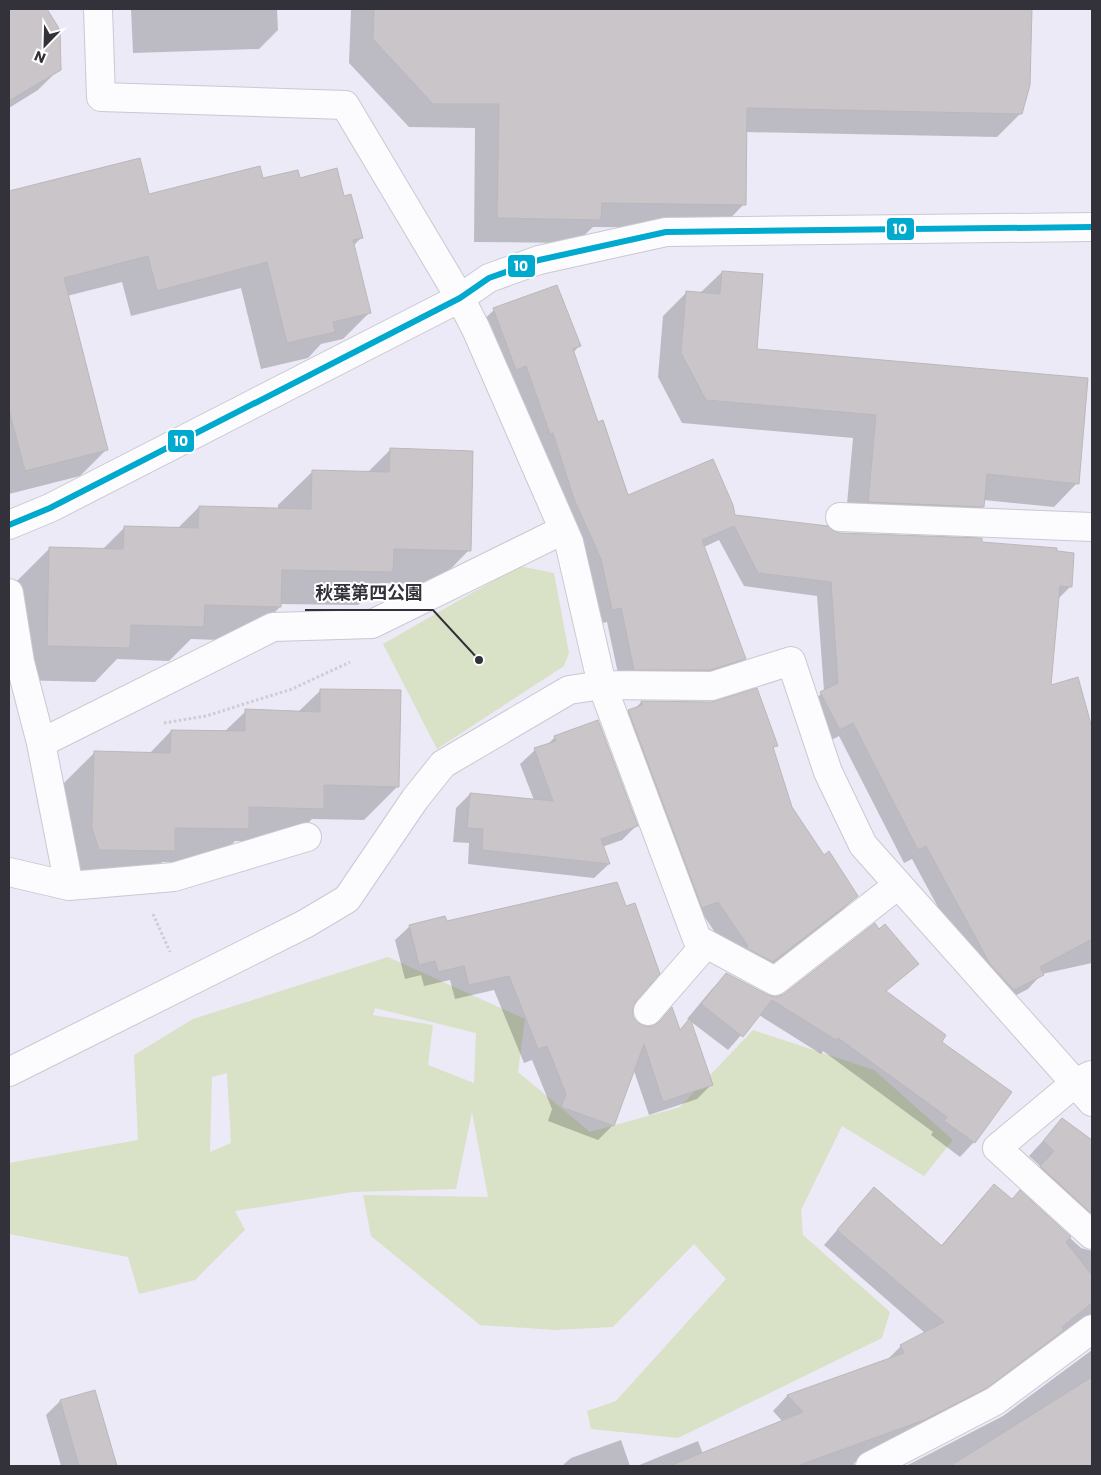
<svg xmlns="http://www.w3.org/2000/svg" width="1101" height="1475" font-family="Poppins,'Noto Sans JP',sans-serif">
  <rect width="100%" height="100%" fill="#eceaf6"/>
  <path fill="#d9e1c7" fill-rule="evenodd" d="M519,566L554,573L569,653L564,666L437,749L383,644Z
    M388,957L525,1019L518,1072L590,1132L680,1107L753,1030L874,1070L953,1140L924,1176L842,1126L801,1210L803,1235L890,1312L882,1338L678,1438L591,1429L587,1411L616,1401L726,1279L694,1244L613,1327L555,1330L480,1325L371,1236L363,1195L488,1197L472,1112L456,1189L353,1192L235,1211L245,1230L195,1280L139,1294L128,1257L9,1234V1163L138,1140L134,1055L193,1019ZM375,1008L476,1033L474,1083L428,1065L433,1025L373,1015ZM227,1073L231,1143L210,1152L212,1077Z"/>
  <path fill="#0003" d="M9,9H46L59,30V69L38,90L9,108Z
    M131,9H277L278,30L259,49L133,53Z
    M351,9H1030L1029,85L1021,113L997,137L745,132L744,204L721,228L593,227L576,243L474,242L475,128L409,127L349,63Z
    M139,159L148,196L262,180H299L343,198L361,238L353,246L369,313L343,339L321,344L308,358L261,369L241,288L131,316L122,282L67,296L106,450L80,476L9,494V192Z
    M722,272L755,350L1077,483L1054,507L984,500L983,507L960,530L845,526L853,438L682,423L658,377L663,316L687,292L700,293Z
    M494,310L579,346L573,353L597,423L628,497L839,534L980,543L1071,586L1057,600L1050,686L1078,679L1092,733V963L1042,974L1028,989L999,1004L976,978L912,859L904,863L839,736L826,743L807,707L824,691L817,596L744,586L719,540L704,547L744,659L731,672L620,683L607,622L598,624L480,323Z
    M390,450L469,550L436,584L381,583L358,605L280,604V607L246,641L191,639L169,661L117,659L95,682L13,680L16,582L50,548L102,550L125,527L177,529L199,507L278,509V505L312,472L367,473Z
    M321,690L398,786L364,820L312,819L289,843L235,841L214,863L162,862L140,885L65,883L61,786L95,752L149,754L171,731L224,732L246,711L298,712Z
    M641,702L712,703L776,745L772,749L791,808L823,856L857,896L842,910L758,976L734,961L704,916L688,921L614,725L629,711L635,709Z
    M555,737L637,825L622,840L602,847L609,864L594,878L468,864L469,843L453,842L456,808L470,794L534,800L520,764L535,750L546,746Z
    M446,922L635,1001L631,1008L632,1017L637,1024L645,1028L679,1031L689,1020L687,1019L712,989L727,974L767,996L776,998L785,995L879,931L917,964L885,992L940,1042L974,1142L960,1157L931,1135L933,1132L823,1051L821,1054L759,1015L728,1050L690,1021L711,1085L697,1099L649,1115L633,1068L612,1126L598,1140L548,1121L552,1109L532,1060L524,1063L494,990L455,999L450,980L424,986L421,975L405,979L395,940L410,926Z
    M1062,1120L1092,1142V1210L1076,1227L1027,1182L1040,1166L1029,1156Z
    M994,1186L1011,1200L1020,1192L1081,1248L1092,1251V1340L854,1463V1466H637L698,1441L703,1454L783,1422L773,1411L787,1396L887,1360L901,1346L925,1333L824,1245L860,1204L940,1247L980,1200Z
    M1092,1350V1466H906L1003,1416Z
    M60,1401L114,1462H116L117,1466H61L46,1415Z
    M621,1440L630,1466H562L571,1458Z"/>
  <path fill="#c9c5c8" stroke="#bbb7ba" d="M9,9H47L60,30L61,70L9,101Z
    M374,9H1032L1030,85L1022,114L747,108L746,205L602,203L601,220L497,218L499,104H433L373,39Z
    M140,158L149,194L260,166L263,178L298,170L300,178L337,168L344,196L351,194L363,238L353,240L371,313L333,322L335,332L287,343L267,262L157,291L148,256L64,278L108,450L25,471L9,410V191Z
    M722,271L763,274L757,349L1088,378L1079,484L987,474L984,507L868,502L876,415L706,400L681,353L686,291L720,294Z
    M557,285L581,346L573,349L598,422L603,420L628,495L713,459L733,505L735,515L828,526L832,530L839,533L982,538V542L1057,548V551L1074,553L1072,587L1060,586L1051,685L1078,677L1092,728V939L1040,967L1044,975L1014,990L990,964L926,846L918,850L853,723L840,730L820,692L838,683L831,582L758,573L734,526L702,540L746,659L710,670H634L621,608L612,610L601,559L574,499L553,433L550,434L526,366L516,370L493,308Z
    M390,448L473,451L471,551L394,549L393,572L282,570L281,607L205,605L204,627L131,625L130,648L47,646L49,547L123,549L124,526L198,528L199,506L311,509L312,470L389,472Z
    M757,688L778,746L773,747L792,807L824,855L829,851L858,896L773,962L746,948L748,946L718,902L702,908L628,710L642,705L641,701L712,702Z
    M320,689L401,690L399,787L324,785V809L249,807V829L175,828V851L99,850L92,828L94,751L170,753L171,730L245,731V709L320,712Z
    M598,720L638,826L601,839L610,864L482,850L483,829L467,828L470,793L553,801L534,748L556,741L554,736Z
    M617,882L626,906L635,903L660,974L636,1001L633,1009V1017L638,1023L646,1026H653L660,1021L672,1007L680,1030L690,1018L713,1085L663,1102L644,1044L614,1126L561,1107L566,1094L547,1046L538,1049L509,976L469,985L464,966L438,972L435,961L419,965L409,925L445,916L447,921Z
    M875,923L879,929L885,924L919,964L886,991L946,1035L942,1042L1012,1092L975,1143L944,1121L947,1117L838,1038L836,1040L772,1000L743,1037L701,1004L726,973L768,995L776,997L784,994Z
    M1062,1118L1092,1140L1091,1213L1040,1166L1054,1151L1043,1141Z
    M994,1184L1012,1199L1020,1190L1071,1237L1066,1242L1092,1275V1303L1062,1327L1064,1330L1059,1334L987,1388L924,1420L797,1466H673L672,1465L803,1412L787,1395L904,1353L900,1345L944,1322L837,1230L874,1187L942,1246Z
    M1092,1377V1466H950Z
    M95,1390L117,1466H79L60,1400Z"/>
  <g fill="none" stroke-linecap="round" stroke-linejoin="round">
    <g stroke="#cac8d2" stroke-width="30">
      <path id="minor" d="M98,9L101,97L345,105L460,298L476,329L569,542L602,685L712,686L791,661L828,772L863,845L1092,1102
        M840,517L1092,527
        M9,525L50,508L460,298L489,278L539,260L666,232L1092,227
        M9,593L20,662L41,743L69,886
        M41,743L273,627L372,624L563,530
        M9,872L69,886L174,877L307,837
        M648,1011L706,944
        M9,1072L305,924L347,899L415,799L443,764L569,690L602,685L697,939L775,981L898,885
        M1091,1075L1075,1083L997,1148L1092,1235
        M870,1466L995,1401L1092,1329"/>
    </g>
    <path stroke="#cecdd2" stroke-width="3" stroke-dasharray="2.5 2.5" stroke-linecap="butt" d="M164,723L206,716L292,689L350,662
      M153,914L170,952"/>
    <use href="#minor" stroke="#fcfcfe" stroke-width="28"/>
    <g stroke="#fff" stroke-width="10">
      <path id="bus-1" d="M9,525L50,508L460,298L489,278L539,260L666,232L1092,227"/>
    </g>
    <use href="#bus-1" stroke="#00a9ce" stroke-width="6"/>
  </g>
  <path fill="none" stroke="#333139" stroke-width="2" d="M479 660L433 610H305"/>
  <circle fill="#333139" stroke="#fff" stroke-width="2" cx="479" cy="660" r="5"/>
  <g font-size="18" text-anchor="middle" font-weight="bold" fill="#333139" stroke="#fff" stroke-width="4" stroke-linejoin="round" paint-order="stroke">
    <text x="369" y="599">秋葉第四公園</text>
  </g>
  <g stroke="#fff" stroke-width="2">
    <rect x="886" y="217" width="29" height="24" rx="5" fill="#00a9ce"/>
    <rect x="507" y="254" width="29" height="24" rx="5" fill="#00a9ce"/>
    <rect x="167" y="429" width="28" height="24" rx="5" fill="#00a9ce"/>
  </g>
  <g font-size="14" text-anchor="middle" font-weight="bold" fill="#fff">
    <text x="900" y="234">10</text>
    <text x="521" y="271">10</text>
    <text x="181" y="446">10</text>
  </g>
  <rect width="1101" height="1475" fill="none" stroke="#333139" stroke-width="20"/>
  <g transform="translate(45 45) rotate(203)" stroke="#ffffff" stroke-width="4" paint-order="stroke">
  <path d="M0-4L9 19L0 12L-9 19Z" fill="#333139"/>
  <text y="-8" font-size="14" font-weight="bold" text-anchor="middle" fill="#333139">N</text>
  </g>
</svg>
